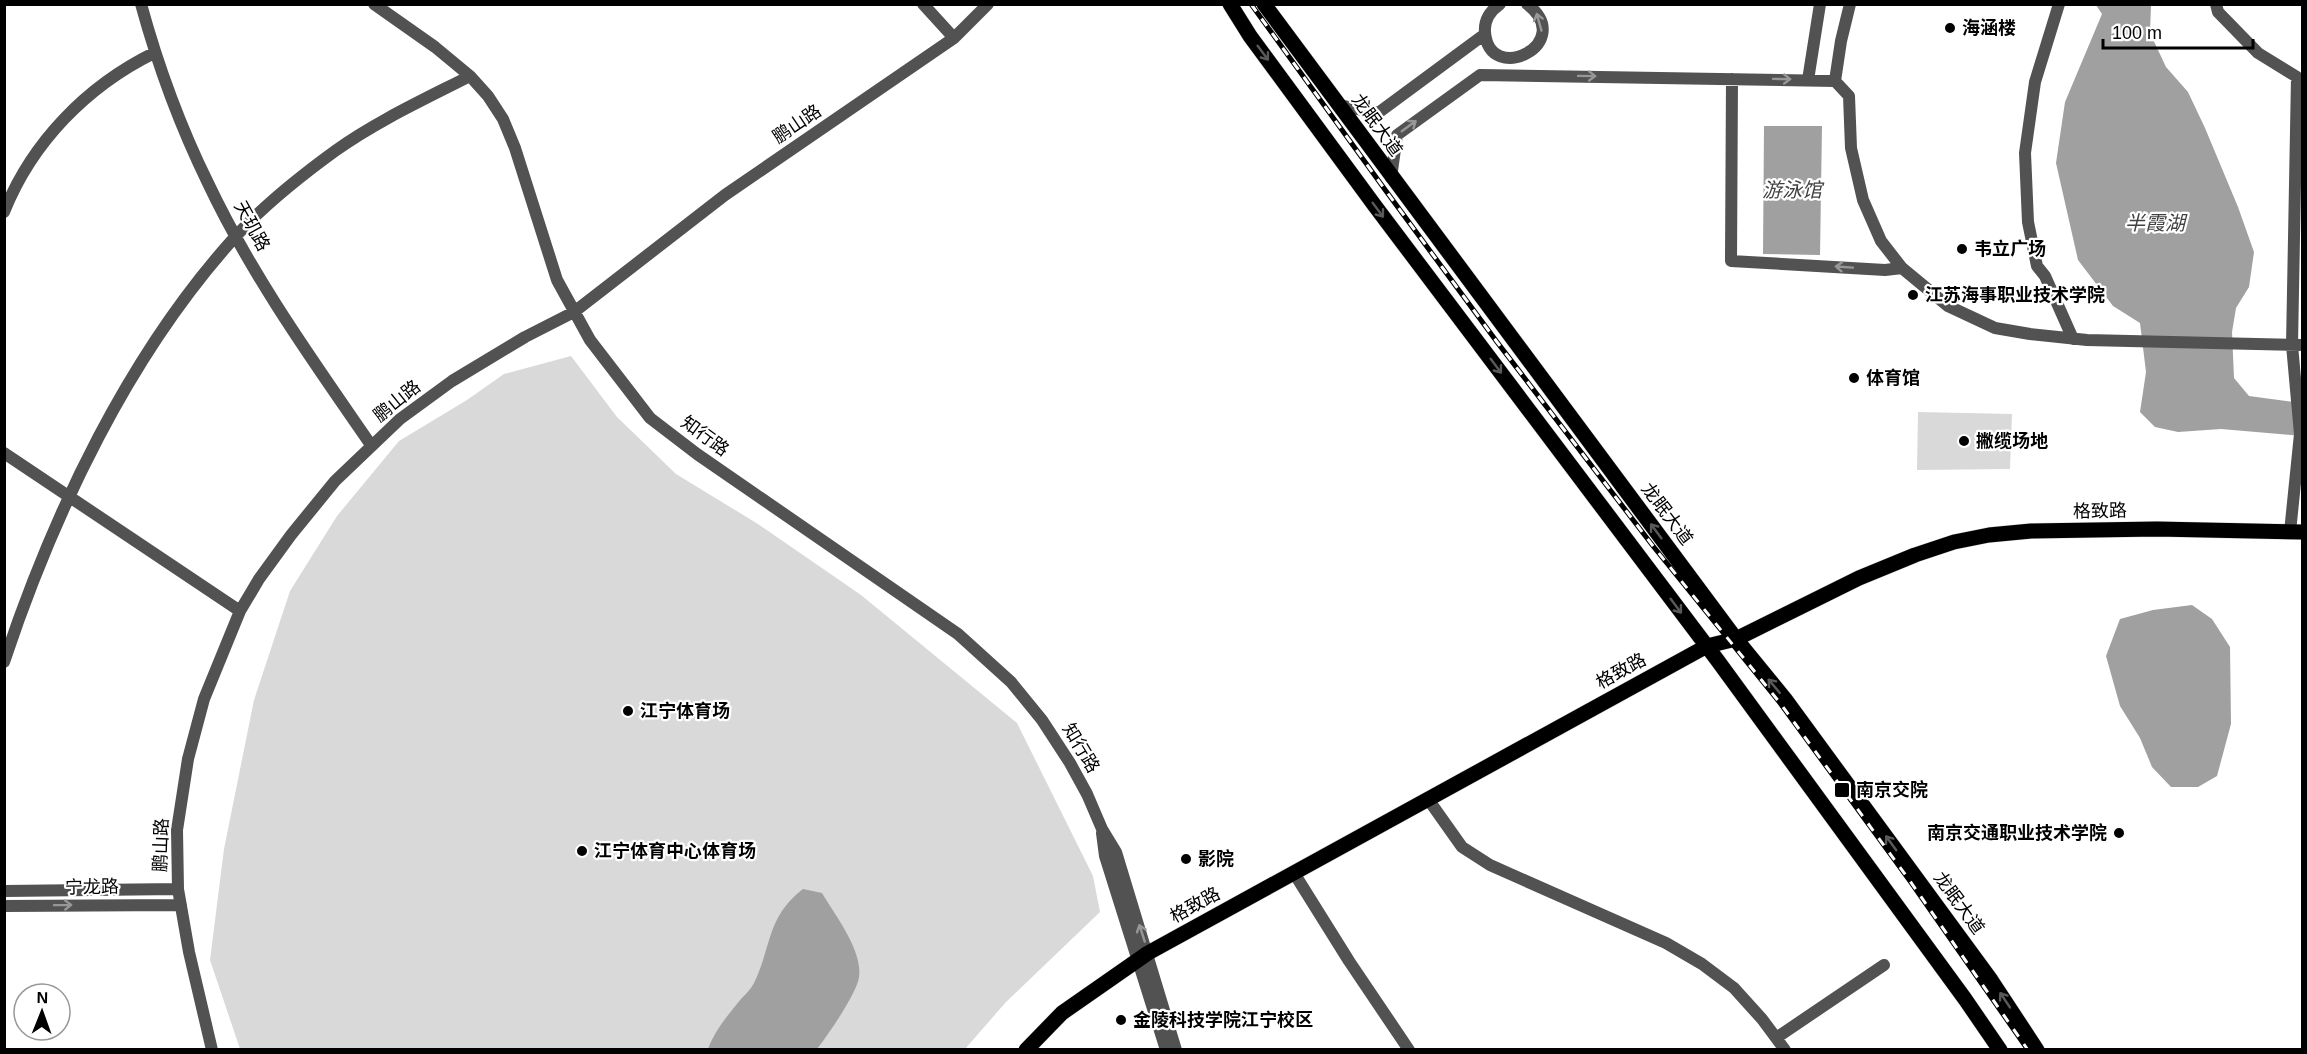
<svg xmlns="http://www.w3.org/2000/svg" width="2307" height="1054" font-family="Arial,'Noto Sans SC',sans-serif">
  <rect width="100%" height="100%" fill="#fff"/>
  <path fill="#d9d9d9" d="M571,356L617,417L676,474L758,524L861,595L1017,723L1093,876L1100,912L1006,1002L965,1049H240L210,960L224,849L254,700L290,591L337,516L399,441L467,400L504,374Z
    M1918,412L2012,414L2010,469L1917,470Z"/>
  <path fill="#a0a0a0" d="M2096,5H2151L2150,33L2166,67L2188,92L2205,128L2238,207L2254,252L2249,287L2236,308L2232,332L2234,378L2249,396L2302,403V436L2221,429L2178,432L2155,427L2140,412L2146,372L2140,323L2113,306L2078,260L2056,163L2065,102L2102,14Z
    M1764,126H1822L1820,255L1763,254Z
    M2192,605L2212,619L2230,647L2231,724L2217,776L2198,787H2171L2152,767L2140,738L2120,706L2106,656L2120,619L2153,610Z
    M803,889L822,893C835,915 863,951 859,977C857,993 828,1035 817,1049H708C715,1030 728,1015 741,999C746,994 752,988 755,981C772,944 767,917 803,889Z"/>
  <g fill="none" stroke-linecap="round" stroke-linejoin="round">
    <g stroke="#dbdbdb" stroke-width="16">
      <path id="major" d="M1230,4L1250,36L1375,206L1718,661L1965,999L2000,1050
        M1264,4L1736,639L1785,699L1991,980L2037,1050
        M1026,1050L1062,1013L1148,953L1707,646L1736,639L1859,578L1915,555L1954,542L1989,535L2031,531L2157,529L2302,532"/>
    </g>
    <path stroke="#525252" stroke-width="12" d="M141,4C158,66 180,126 208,183C252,276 313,361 371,445
      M374,4L435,47L470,76L488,96L503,119L515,148L557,280L590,340L650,418L697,454L958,634L1011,682L1042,720L1070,763L1087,794L1102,829L1116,852L1176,1050
      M923,4L954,38
      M1500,4C1490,11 1484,20 1485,32C1489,87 1578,43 1527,4
      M1850,4L1841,41L1835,81L1849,96L1851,148L1863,200L1881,241L1902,268L1948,306L1995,328L2030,334L2087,340L2302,345
      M2059,4L2035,82L2025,153L2028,222L2037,266L2045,276L2073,339
      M2216,4L2218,12L2258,53L2297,77L2292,345L2300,434L2290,532
      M1732,79L1731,261L1885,270L1902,268
      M1808,80L1820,4
      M1338,105L1378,113L1485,34
      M1391,178L1397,135L1480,75L1835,81
      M4,212C32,142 87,86 154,53
      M4,453L240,611
      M4,662C54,512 129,354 235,237C263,206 302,175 335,151C377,121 425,99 470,76
      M1428,799L1462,847L1490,865L1666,943L1702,964L1734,988L1762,1019L1785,1050
      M1102,833L1105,856L1166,1050
      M1294,873L1349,961L1409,1050
      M4,891L178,889
      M4,906L181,905
      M1776,1038L1884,965
      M212,1050L189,952L178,889L177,830L188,759L204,699L240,611L259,579L291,535L335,481L400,419L452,381L525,337L574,312L725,195L954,38L988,4"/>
    <use href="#major" stroke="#000" stroke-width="15"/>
    <g stroke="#000" stroke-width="5">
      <path id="rail" d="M1251,4L1386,191L1497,342L1653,546L1780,703L1910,881L2028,1050"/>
    </g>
    <use href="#rail" stroke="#fff" stroke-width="3" stroke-dasharray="9" stroke-linecap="butt"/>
  </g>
  <defs><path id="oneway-shaft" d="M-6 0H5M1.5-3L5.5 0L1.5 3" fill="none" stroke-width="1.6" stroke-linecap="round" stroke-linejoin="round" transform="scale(1.5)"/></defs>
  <g stroke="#979797">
    <use href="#oneway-shaft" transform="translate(1539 22) rotate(-106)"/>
    <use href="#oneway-shaft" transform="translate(1587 76) rotate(1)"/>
    <use href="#oneway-shaft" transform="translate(1782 79) rotate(1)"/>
    <use href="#oneway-shaft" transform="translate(1409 126) rotate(-36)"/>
    <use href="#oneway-shaft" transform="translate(1844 267) rotate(-176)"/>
    <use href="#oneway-shaft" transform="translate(63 905) rotate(-1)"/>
    <use href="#oneway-shaft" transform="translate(1142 933) rotate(-108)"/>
  </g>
  <g stroke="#595959">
    <use href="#oneway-shaft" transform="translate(1263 53) rotate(53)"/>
    <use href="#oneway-shaft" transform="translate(1378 210) rotate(53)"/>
    <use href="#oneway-shaft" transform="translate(1496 366) rotate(53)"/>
    <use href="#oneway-shaft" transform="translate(1656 531) rotate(-127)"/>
    <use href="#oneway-shaft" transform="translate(1676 606) rotate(53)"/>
    <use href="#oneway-shaft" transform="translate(1774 686) rotate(-130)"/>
    <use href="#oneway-shaft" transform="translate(1891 843) rotate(-126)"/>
    <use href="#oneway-shaft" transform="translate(2005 1000) rotate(-124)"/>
  </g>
  <g fill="#000" stroke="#fff" stroke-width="2">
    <circle cx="1950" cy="28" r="6"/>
    <circle cx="1962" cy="249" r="6"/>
    <circle cx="1913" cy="295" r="6"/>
    <circle cx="1854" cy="378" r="6"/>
    <circle cx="1964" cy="441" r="6"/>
    <circle cx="628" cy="711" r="6"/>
    <rect x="1834" y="782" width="16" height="16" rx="3"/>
    <circle cx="2119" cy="833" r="6"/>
    <circle cx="582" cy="851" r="6"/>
    <circle cx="1186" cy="859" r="6"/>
    <circle cx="1121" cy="1020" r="6"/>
  </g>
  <g text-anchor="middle" stroke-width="4.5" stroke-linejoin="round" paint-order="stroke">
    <g font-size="18" font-weight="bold" fill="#000" stroke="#fff" text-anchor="start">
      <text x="1962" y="34">海涵楼</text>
      <text x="1974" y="255">韦立广场</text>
      <text x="1925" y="301">江苏海事职业技术学院</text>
      <text x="1866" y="384">体育馆</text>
      <text x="1976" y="447">撇缆场地</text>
      <text x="640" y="717">江宁体育场</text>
      <text x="1856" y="796">南京交院</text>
      <text x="2107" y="839" text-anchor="end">南京交通职业技术学院</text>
      <text x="594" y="857">江宁体育中心体育场</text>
      <text x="1198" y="865">影院</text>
      <text x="1133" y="1026">金陵科技学院江宁校区</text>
    </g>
    <g font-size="18" fill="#000" stroke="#fff">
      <text transform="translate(797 124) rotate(-34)" y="6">鹏山路</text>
      <text transform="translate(1377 125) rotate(54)" y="6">龙眠大道</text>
      <text transform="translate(252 226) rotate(61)" y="6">天玑路</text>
      <text transform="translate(397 401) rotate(-39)" y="6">鹏山路</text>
      <text transform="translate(705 436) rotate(36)" y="6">知行路</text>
      <text transform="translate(2100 511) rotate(-1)" y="6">格致路</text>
      <text transform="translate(1667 514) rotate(53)" y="6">龙眠大道</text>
      <text transform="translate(1621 671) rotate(-29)" y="6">格致路</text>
      <text transform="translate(1081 748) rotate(59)" y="6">知行路</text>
      <text transform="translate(161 845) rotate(-88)" y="6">鹏山路</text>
      <text transform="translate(92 887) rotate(-1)" y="6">宁龙路</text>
      <text transform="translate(1959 903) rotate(54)" y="6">龙眠大道</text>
      <text transform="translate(1195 905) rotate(-29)" y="6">格致路</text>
    </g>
    <g font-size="20" font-style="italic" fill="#414141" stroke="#fff">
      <text x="1792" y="197">游泳馆</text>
      <text x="2155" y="230">半霞湖</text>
    </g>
  </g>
  <rect width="2307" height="1054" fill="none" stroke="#000000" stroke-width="12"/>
  <g transform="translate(42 1012) rotate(1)"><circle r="28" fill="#ffffff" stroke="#999999" stroke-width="1.5"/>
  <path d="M0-4.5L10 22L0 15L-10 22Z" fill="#000000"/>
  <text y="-9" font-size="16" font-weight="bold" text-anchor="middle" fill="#000000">N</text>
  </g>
  <path d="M2103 39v9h150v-9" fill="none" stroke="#000000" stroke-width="3"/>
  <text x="2112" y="39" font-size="18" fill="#000000" stroke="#ffffff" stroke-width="4.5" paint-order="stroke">100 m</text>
</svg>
